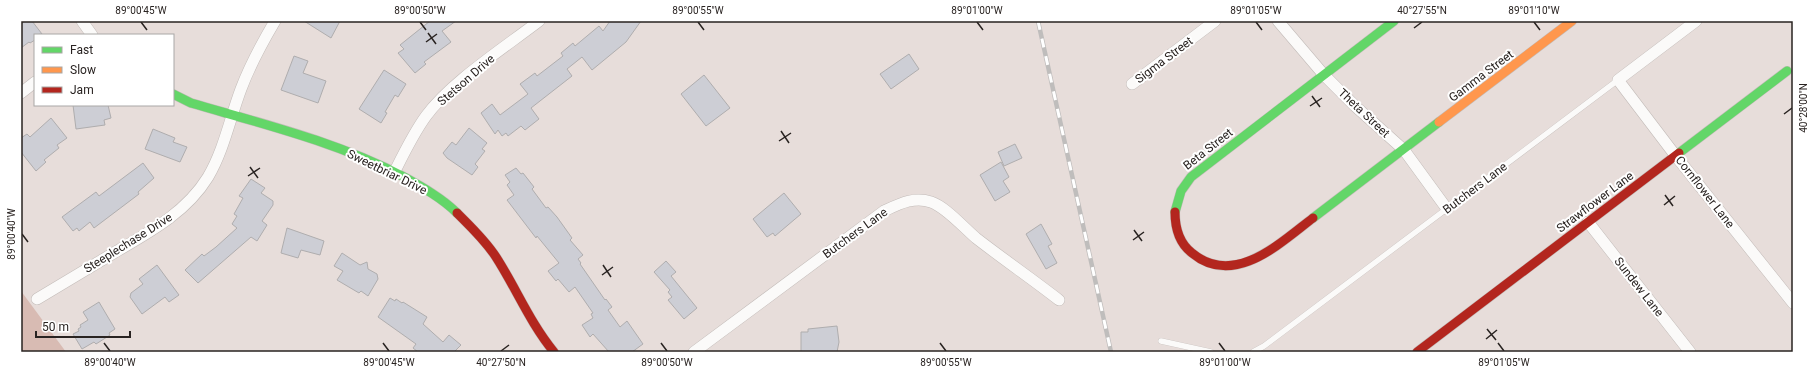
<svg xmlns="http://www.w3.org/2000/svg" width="1814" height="373" font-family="Roboto,sans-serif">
  <rect width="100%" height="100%" fill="#e7ddda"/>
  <path fill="#d8bbb3" d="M21,291L66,352H21Z"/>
  <path fill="#cdced5" stroke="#afadae" d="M25,21H32L42,34L35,35V40L30,43L29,42L21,48V24Z
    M304,21H340L331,38Z
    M430,21H456L442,31L451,42L424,62L426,64L415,73L398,53L404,49L400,45Z
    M610,21H641L626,42L592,70L582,57L567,69L572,76L531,108L539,119L525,130L521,126L508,136L506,133L502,136L498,130L495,134L481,113L492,104L500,115L528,94L520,84L535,73L537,76L563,56L561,53L573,43L575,46L599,26L603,31Z
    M909,54L919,69L891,89L880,74Z
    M294,56L308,61L303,73L326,81L318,103L281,90Z
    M384,70L406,84L398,97L395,95L385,112L387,113L381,123L359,109Z
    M704,75L730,108L706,126L681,94Z
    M73,105H108L111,118L104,120L105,125L76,129Z
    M51,118L67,138L57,145L59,148L44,160L46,162L36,171L21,152V138L27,134L30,137Z
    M469,128L487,143L482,149L485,151L475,164L478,167L472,175L447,158L443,153L452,142L456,145Z
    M153,129L175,138L173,142L187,147L180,162L145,149Z
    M1015,144L1022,158L1004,166L998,152Z
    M1001,162L1009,177L1003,181L1010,192L995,201L980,175Z
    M143,163L154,178L138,192L139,194L94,228L90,222L79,231L77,228L73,231L62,217L96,192L99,196Z
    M516,168L521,174L523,173L534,187L532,189L546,208L548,207L557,217L572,238L570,240L583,255L578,259L581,263L580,264L605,300L606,299L612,307L608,310L620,327L627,321L643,344L632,352H609L593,334L590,337L582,325L593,318L591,314L593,313L575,287L569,292L558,279L556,281L548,271L559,263L537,236L536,238L507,200L514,195L507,185L510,182L505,175Z
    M251,179L265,188L261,193L273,201V205L262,221L267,225L257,241L251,237L198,283L185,270L202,254L204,256L216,247L237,228L232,224L237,216L234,214L243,198L239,196Z
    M784,193L801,214L775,236L773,233L767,237L753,219Z
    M1041,224L1052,244L1048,246L1057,263L1046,269L1026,234Z
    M287,228L324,241L320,255L301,250L298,258L281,253Z
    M342,253L360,265L367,262L368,269L377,274L378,279L368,296L361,291L359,293L337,280L343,271L334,266Z
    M666,261L676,272L671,276L697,308L684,319L668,300L672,297L668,292L670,290L654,272Z
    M157,265L179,295L169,302L165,297L142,314L130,297L131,293L143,284L139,279Z
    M390,298L395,301L396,299L402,303L403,302L427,317L423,324L443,342L449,335L461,345L454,352H418L413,348L416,344L378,317Z
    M99,302L115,329L109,333L110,335L107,337L96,344L94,342L82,349L73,334L79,331L78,329L81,327L80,325L88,320L83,312Z
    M837,326L839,342L837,352H801V332H808V329Z"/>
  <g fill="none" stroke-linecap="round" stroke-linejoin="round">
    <g stroke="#c2bbb8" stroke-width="6">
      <path id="lane" d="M1161,341L1211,352
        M1253,352L1264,346L1618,80"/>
    </g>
    <g stroke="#c2bbb8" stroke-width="12">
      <path id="street" d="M82,21L92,35
        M1278,21L1324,75L1355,106L1404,150L1447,209
        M1696,21L1618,80L1675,155L1793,303
        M1132,84L1215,21
        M21,93L35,82
        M394,173C404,153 413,134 426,116C451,82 504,48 539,21
        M1588,222L1690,352
        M37,299C62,284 87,269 112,254C148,233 186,213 208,177C224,150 230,118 241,89C250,65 262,43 275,21
        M694,352L884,211C899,204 914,196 931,202C946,207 963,227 976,238C1003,259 1032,279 1059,300"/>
    </g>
    <g stroke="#c2bbb8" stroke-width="10">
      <path id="fast" d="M173,94L191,103C263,124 337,142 404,177C422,187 442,198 457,213
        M1679,153L1787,71
        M1175,212L1181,191L1191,177L1394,21
        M1313,218L1439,122"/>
    </g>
    <g stroke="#c2bbb8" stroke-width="10">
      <path id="slow" d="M1439,122L1572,21"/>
    </g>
    <g stroke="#c2bbb8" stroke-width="10">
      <path id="jam" d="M1175,212C1175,228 1179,243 1192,253C1234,288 1280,243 1313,218
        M457,213C471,227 485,240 496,257C516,288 530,323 554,352
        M1417,352L1679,153"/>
    </g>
    <use href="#lane" stroke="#fbfaf9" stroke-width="5.5"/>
    <use href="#street" stroke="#fbfaf9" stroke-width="11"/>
    <use href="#fast" stroke="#63d668" stroke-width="9"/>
    <use href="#slow" stroke="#ff974d" stroke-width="9"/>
    <use href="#jam" stroke="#b3261e" stroke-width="9"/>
    <g stroke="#bfbdbc" stroke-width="4.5">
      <path id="rail" d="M1038,21L1111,352"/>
    </g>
    <use href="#rail" stroke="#fff" stroke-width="3" stroke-dasharray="9" stroke-linecap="butt"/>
  </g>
  <path fill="none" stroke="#292321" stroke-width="1.5" d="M141,22L147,30M420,22L426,30M698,22L704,30M977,22L983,30M1256,22L1262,30M1534,22L1540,30M1414,28L1422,22M428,33L436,44M426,42L437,34M1312,96L1320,107M1310,106L1322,98M1784,114L1792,108M781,131L789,143M779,141L791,133M250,167L258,178M248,176L260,168M1665,195L1673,206M1664,205L1675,196M1134,230L1142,241M22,234L28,242M1133,240L1144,232M603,265L611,277M602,275L613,267M1487,329L1496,340M1486,339L1497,330M104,343L110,351M383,343L389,351M661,343L667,351M940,343L946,351M1219,343L1225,351M1498,343L1504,351M501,351L509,345"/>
  <g text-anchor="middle" stroke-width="4" stroke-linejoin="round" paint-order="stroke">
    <g font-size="12" fill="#292321" stroke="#fff">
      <text transform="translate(1164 60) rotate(-37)" y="4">Sigma Street</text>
      <text transform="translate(1481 76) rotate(-37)" y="4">Gamma Street</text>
      <text transform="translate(466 80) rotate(-41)" y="4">Stetson Drive</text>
      <text transform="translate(1364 113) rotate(43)" y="4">Theta Street</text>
      <text transform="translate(1208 149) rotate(-38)" y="4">Beta Street</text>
      <text transform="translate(387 172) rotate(26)" y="4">Sweetbriar Drive</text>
      <text transform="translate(1475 188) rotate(-37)" y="4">Butchers Lane</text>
      <text transform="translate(1705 192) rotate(52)" y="4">Cornflower Lane</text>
      <text transform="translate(1595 202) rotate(-37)" y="4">Strawflower Lane</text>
      <text transform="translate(855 233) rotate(-36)" y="4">Butchers Lane</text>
      <text transform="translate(128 243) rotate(-32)" y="4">Steeplechase Drive</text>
      <text transform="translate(1639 287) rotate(52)" y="4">Sundew Lane</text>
    </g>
  </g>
  <rect width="1814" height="373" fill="none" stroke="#ffffff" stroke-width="44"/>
  <rect x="34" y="34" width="140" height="72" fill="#ffffff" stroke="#a9a7a6"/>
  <rect x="42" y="47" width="20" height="6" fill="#63d668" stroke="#a9a7a6"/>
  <text x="70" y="54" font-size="12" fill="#292321">Fast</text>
  <rect x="42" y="67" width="20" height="6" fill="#ff974d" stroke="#a9a7a6"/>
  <text x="70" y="74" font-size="12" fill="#292321">Slow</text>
  <rect x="42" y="87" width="20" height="6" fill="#b3261e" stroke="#a9a7a6"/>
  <text x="70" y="94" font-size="12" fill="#292321">Jam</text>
  <path d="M36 331v6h94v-6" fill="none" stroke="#292321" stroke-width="2"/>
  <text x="42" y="331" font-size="12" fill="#292321" stroke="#ffffff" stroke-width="3" paint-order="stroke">50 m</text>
  <rect x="22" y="22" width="1770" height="329" fill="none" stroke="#292321" stroke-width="1.5"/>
  <g font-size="10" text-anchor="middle" fill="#292321">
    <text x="141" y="14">89°00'45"W</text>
    <text x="420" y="14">89°00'50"W</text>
    <text x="698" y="14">89°00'55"W</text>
    <text x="977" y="14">89°01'00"W</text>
    <text x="1256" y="14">89°01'05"W</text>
    <text x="1422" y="14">40°27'55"N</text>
    <text x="1534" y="14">89°01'10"W</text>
    <text transform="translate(1803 108) rotate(-90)" y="4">40°28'00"N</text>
    <text transform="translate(11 234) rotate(-90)" y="4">89°00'40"W</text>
    <text x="110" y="366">89°00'40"W</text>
    <text x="389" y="366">89°00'45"W</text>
    <text x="501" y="366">40°27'50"N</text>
    <text x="667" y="366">89°00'50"W</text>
    <text x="946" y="366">89°00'55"W</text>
    <text x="1225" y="366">89°01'00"W</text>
    <text x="1504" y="366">89°01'05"W</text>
  </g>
</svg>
